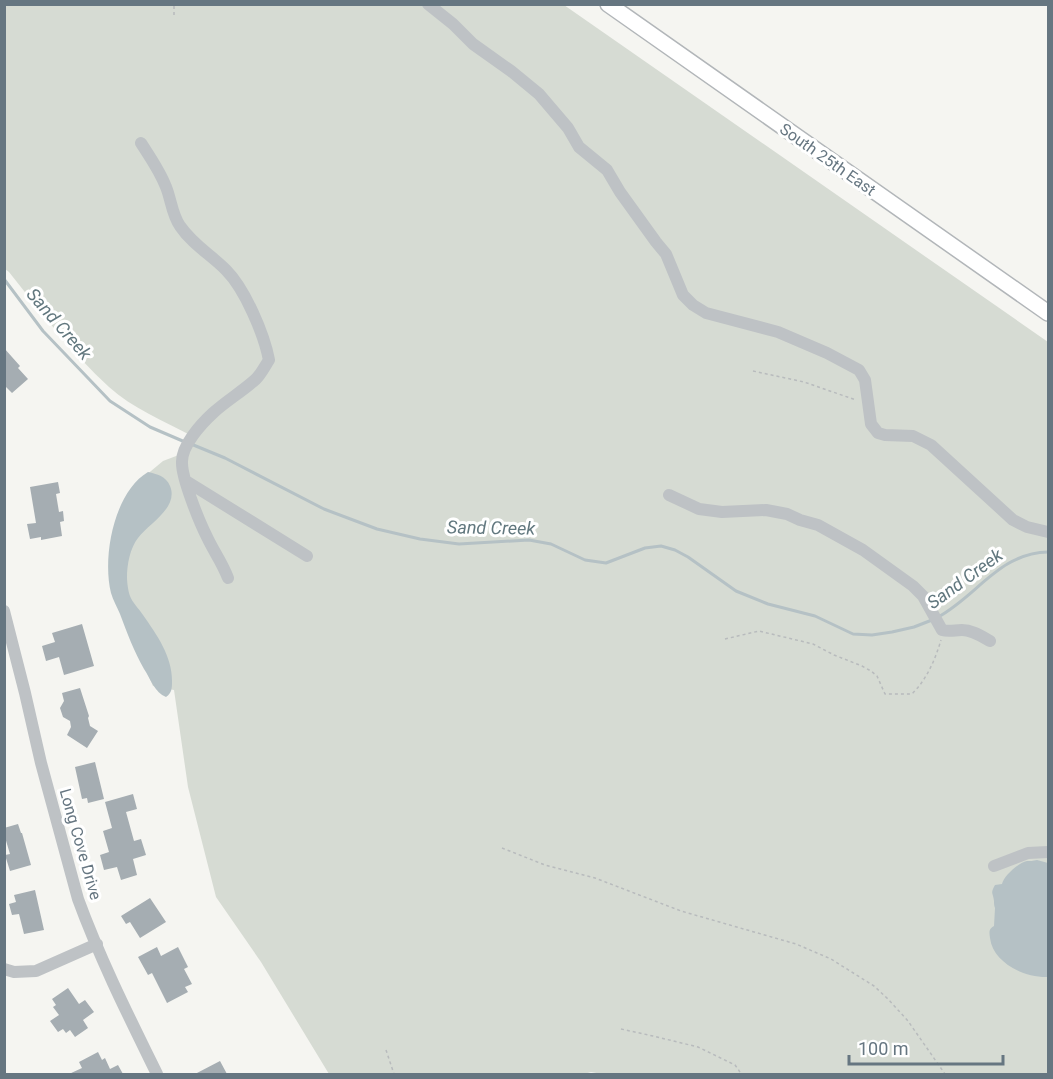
<svg xmlns="http://www.w3.org/2000/svg" width="1053" height="1079" font-family="Roboto,sans-serif">
  <rect width="100%" height="100%" fill="#f5f5f1"/>
  <path fill="#d6dbd3" d="M4,5H564L1048,342V1074H602L591,1072L584,1074H329L261,962L216,897L188,787L174,690L153,686L117,604L139,481L163,461L184,453L192,436C164,421 132,408 109,387C72,353 40,311 9,272L5,269Z"/>
  <path fill="#b5c1c5" d="M148,472C157,474 166,476 170,486C179,508 149,523 138,538C130,548 127,565 127,577C127,582 128,591 130,596C132,602 139,609 143,615C157,635 172,656 172,681C172,688 172,693 166,697C155,693 150,678 144,669C134,651 127,633 120,614C117,607 113,600 111,593C102,557 114,492 148,472Z
    M1037,860L1048,863V977C1025,978 993,963 990,938C989,931 989,929 994,926L995,908C994,906 994,903 994,901C993,892 990,894 995,885L1002,884C1004,876 1018,863 1027,861C1030,861 1033,861 1037,860Z"/>
  <g fill="none" stroke-linecap="round" stroke-linejoin="round">
    <path stroke="#b5c1c5" stroke-width="3" d="M4,279L43,331L110,401L150,427L185,442
      M191,444L225,458L324,509L377,529L420,539L459,544L529,540L551,544L585,560L606,563L645,548L661,546L675,550L688,557L736,591L768,604L815,616L853,634L872,635L892,632L914,627L932,620
      M938,617C977,596 999,553 1048,552"/>
  </g>
  <path fill="#a5adb2" d="M4,348L20,366L18,368L28,379L12,393L4,385Z
    M58,482L60,493L56,494L59,512L63,511L64,521L60,522L62,536L41,540V537L30,539L27,524L36,523L30,487Z
    M82,624L94,666L64,675L59,657L46,661L42,646L55,642L52,633Z
    M80,688L89,716L88,718L90,726L98,731L87,748L67,735L71,727L70,721L63,717L60,708L64,701L62,693Z
    M95,762L104,799L88,803L87,798L82,799L75,767Z
    M133,794L137,809L126,812L134,841L141,839L146,855L133,859L137,875L121,880L117,867L104,870L100,855L109,852L103,831L112,828L105,802Z
    M18,824L21,833H22L31,865L10,871L5,855L10,854L4,834V828Z
    M35,890L44,930L24,934L19,914L12,915L9,904L16,902L14,895Z
    M150,898L166,922L140,938L130,922L126,924L121,916Z
    M157,947L161,956L178,947L188,967L184,969L192,984L185,987L188,992L167,1003L152,973L148,975L138,957Z
    M68,988L79,1004L85,1000L94,1012L83,1020L88,1028L75,1037L70,1030L66,1033L63,1029L58,1032L50,1021L59,1015L53,1007L56,1005L52,999Z
    M98,1052L102,1060L105,1058L110,1069L118,1065L123,1074H69L82,1068L79,1062Z
    M220,1061L227,1074H195Z"/>
  <g fill="none" stroke-linecap="round" stroke-linejoin="round">
    <g stroke="#b2b6b9" stroke-width="18">
      <path id="major" d="M608,4L1048,313"/>
    </g>
    <path stroke="#b8bbbd" stroke-width="1.5" stroke-dasharray="3 3" stroke-linecap="butt" d="M174,15V4
      M753,371L804,382L856,400
      M725,639L759,631L813,644L834,655L862,666L871,671L877,676L885,694H912C927,679 935,660 941,640
      M502,848L545,865L595,878L681,911L796,944L831,959L874,986L888,999L908,1021L945,1074
      M621,1029L653,1036L698,1047L735,1065L738,1069L741,1074
      M386,1050L394,1074
      M421,1074H422"/>
    <path stroke="#bec2c5" stroke-width="12" d="M428,4L453,24L473,44L511,71L539,94L568,128L579,147L607,170L620,192L656,242L666,254L683,295L693,305L706,313L778,332L827,353L859,370L865,380L871,424L878,433L885,435L913,436L931,445L1013,520L1027,527L1048,532
      M141,143C150,157 160,171 166,187C171,199 172,215 180,226C193,245 210,254 226,270C245,289 264,334 269,360C265,366 261,374 256,379C243,391 226,401 213,413C201,424 181,446 182,463C182,479 199,521 207,537C214,552 222,562 228,578
      M186,481L307,556
      M669,495L699,509L722,512L766,510L787,514L800,520L818,525L863,550L913,586L923,596L942,630C949,632 955,630 962,630C972,630 981,636 990,641
      M4,611L25,693L41,763L78,899C100,959 129,1017 157,1074
      M994,866L1028,853L1048,852
      M4,969L14,972L36,971L97,944"/>
    <use href="#major" stroke="#fff" stroke-width="15"/>
  </g>
  <g text-anchor="middle" stroke-width="6" stroke-linejoin="round" paint-order="stroke">
    <g font-size="16" fill="#667681" stroke="#fff">
      <text transform="translate(828 159) rotate(35)" y="6">South 25th East</text>
      <text transform="translate(81 844) rotate(74)" y="6">Long Cove Drive</text>
    </g>
    <g font-size="18" font-style="italic" fill="#61777e" stroke="#fff">
      <text transform="translate(59 324) rotate(49)" y="6">Sand Creek</text>
      <text transform="translate(491 528) rotate(1)" y="6">Sand Creek</text>
      <text transform="translate(965 579) rotate(-36)" y="6">Sand Creek</text>
    </g>
  </g>
  <rect width="1053" height="1079" fill="none" stroke="#667681" stroke-width="12"/>
  <path d="M849 1055v9h154v-9" fill="none" stroke="#667681" stroke-width="3"/>
  <text x="858" y="1055" font-size="18" fill="#667681" stroke="#ffffff" stroke-width="4.5" paint-order="stroke">100 m</text>
</svg>
